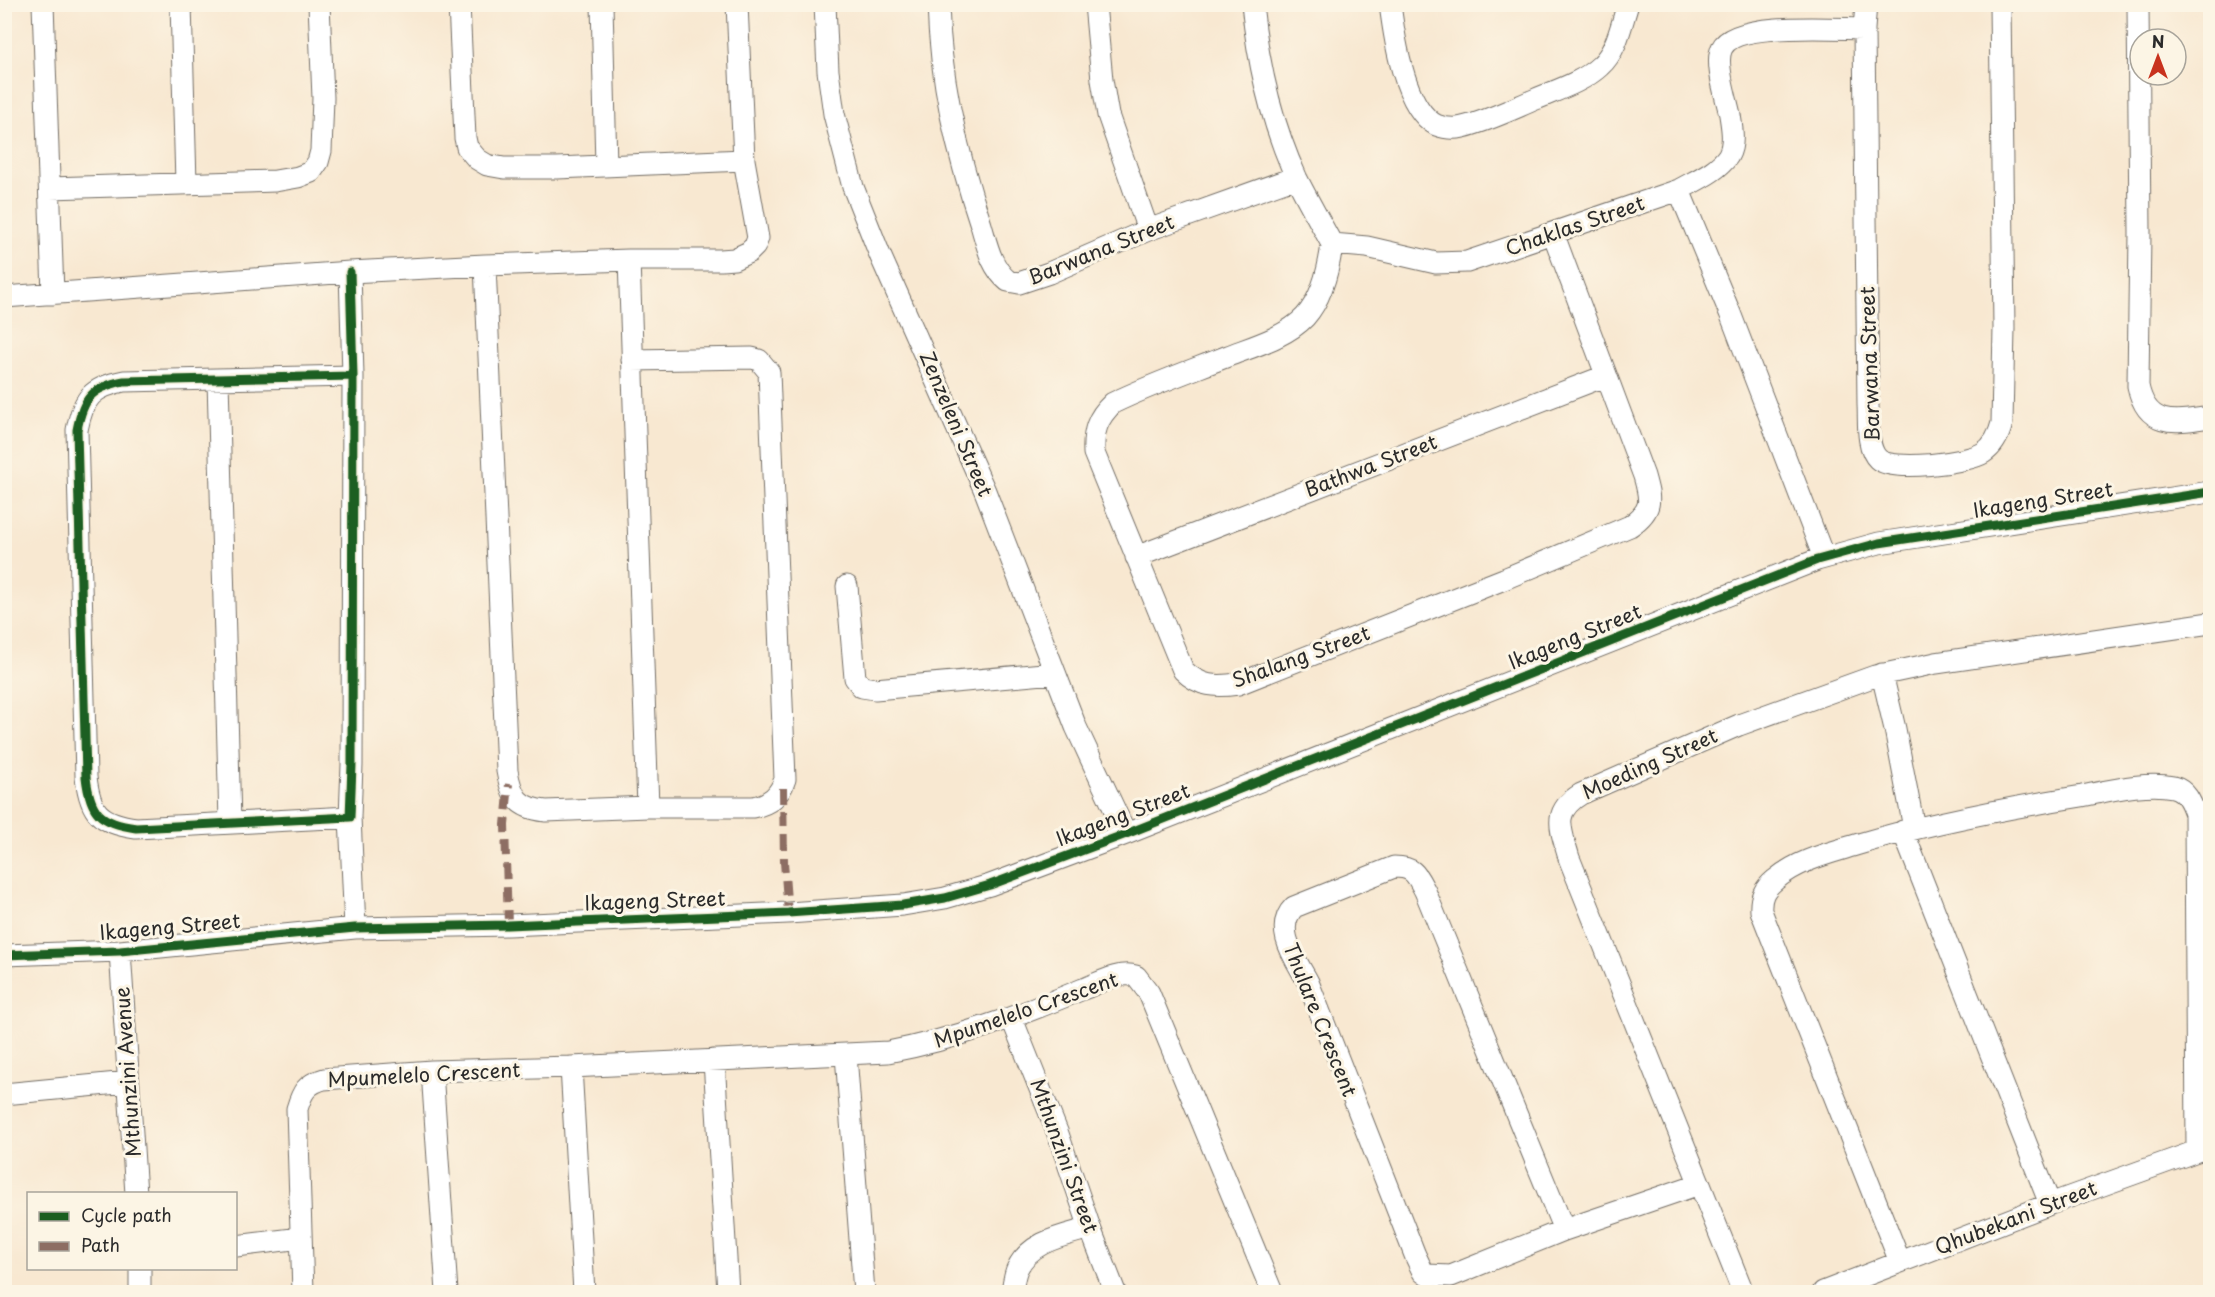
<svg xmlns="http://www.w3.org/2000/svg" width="2215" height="1297" font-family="'Playpen Sans',sans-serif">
  <rect width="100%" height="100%" fill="#fcf5e5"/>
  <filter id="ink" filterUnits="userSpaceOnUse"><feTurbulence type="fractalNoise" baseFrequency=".0167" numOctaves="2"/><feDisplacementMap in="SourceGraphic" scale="12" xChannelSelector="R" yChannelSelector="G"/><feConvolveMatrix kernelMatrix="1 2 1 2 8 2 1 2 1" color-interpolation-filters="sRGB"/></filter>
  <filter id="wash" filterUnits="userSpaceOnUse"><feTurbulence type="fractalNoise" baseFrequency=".008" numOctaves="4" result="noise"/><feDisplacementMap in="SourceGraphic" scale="24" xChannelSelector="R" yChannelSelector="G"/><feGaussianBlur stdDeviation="1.35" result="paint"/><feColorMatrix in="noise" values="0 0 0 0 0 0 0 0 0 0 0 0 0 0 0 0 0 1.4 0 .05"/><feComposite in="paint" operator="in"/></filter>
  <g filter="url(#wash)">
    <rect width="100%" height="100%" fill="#f8e8d1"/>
  </g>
  <g filter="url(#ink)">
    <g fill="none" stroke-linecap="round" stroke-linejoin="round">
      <g stroke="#736d65" stroke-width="23">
        <path id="minor" d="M43,4L53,294
          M181,4L186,183
          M459,4L465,138L467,147L477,159L487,165L504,168H557L744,160
          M602,4L606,166
          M825,4L828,71L834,114L853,187L880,255L985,491L1076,727L1126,834
          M938,4C940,81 957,153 981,225C987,245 991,267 1008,281L1019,283L1049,273L1148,230L1296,177
          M1095,4L1102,80L1108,115L1148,230
          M1252,4C1258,63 1272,125 1297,179C1308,201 1320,222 1332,244
          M1390,4C1394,36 1404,108 1436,125C1444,128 1455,129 1463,127C1488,121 1512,109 1536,99C1557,90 1583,82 1600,66C1617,51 1621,25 1628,4
          M1866,4L1864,29L1868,405C1869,420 1866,448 1878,459C1892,472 1967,463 1983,453C1994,446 1999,435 2002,423L2004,328L2000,4
          M2138,4L2140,233L2138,386C2147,429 2176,422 2210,417
          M50,188L275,181L298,177L311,172L318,162L321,151L323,98L319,4
          M1679,190L1730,313L1824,558
          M1332,244C1329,268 1322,298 1305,317C1286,337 1254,346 1228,356C1190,371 1150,385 1113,403C1097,418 1093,431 1094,453L1183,670C1200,687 1216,687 1238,684L1504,579L1630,526C1653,510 1651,501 1644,476L1553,233
          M1332,244L1367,247L1436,263L1467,262L1679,190C1694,181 1717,172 1728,156C1735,144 1732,128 1730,115C1727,99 1714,63 1722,48C1735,21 1836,29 1864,29
          M629,260L648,807
          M485,265L507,771C512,798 518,808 546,811L648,807H753C770,804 780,795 785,779L769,372L759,360L752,358L632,360
          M350,272L353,376L352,765L350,817L136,828C100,823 90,813 86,777L77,430C83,398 92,387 124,381L353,376
          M4,297L350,272L485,265L629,260H721L734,259L749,252L755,246L758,238L744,160L737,4
          M218,380L230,822
          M1136,557L1605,376
          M847,586L855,678L862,687L875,689L1055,673
          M1882,674L1895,729L1914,828
          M350,817L355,928
          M1903,831L2050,1204
          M120,951L136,1194
          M4,955L120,951L355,928L508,925L788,913L903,905L945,898L990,885L1126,834L1817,560L1879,543L2210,492
          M1012,1019L1058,1134L1090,1228L1115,1292
          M846,1055L864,1292
          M714,1060L728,1292
          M571,1067L584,1292
          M432,1071L447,1292
          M4,1094L128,1082
          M1564,1230L1425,891C1416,874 1414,867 1394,867L1294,907C1272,929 1297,961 1308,982L1415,1255L1423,1272L1427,1275L1451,1276L1564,1230L1699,1184
          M236,1246L301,1238
          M1900,1262L1761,911C1760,897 1764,889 1775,880C1798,860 1830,853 1859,844C1932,822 2007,808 2082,796C2108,791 2147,781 2173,787C2186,790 2191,802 2195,814L2197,1151
          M140,1268V1292
          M303,1292L297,1109C302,1092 306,1084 324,1079L432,1071L571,1067L888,1052C956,1039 1019,1016 1083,989C1099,983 1118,971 1136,976L1149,993L1272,1292
          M1012,1292C1013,1285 1014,1276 1017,1269C1030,1241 1063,1236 1090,1228
          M1743,1292L1569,858C1561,829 1551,812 1581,794L1739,725L1875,676L1936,663L2210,623
          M1823,1292L2050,1204L2197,1151L2210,1148"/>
      </g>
      <use href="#minor" stroke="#fff" stroke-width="21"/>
      <path stroke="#8d6e63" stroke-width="8" stroke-dasharray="15 8" stroke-linecap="butt" d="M783,788L784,862L788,913
        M508,925L505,825L509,784"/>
      <g stroke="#fcf5e5" stroke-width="13">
        <path id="cycleway" d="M350,272L353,376L352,765L350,817L136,828C100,823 90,813 86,777L77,430C83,398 92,387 124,381L353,376
          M4,955L120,951L355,928L508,925L788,913L903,905L945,898L990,885L1126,834L1817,560L1879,543L2210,492"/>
      </g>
      <use href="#cycleway" stroke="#1b5e20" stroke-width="9"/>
    </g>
  </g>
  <g text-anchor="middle" stroke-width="6" stroke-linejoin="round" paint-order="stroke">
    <g font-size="20" fill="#2b2b2b" stroke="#fcf5e5">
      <text transform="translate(1575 226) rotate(-19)" y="7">Chaklas Street</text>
      <text transform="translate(1101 250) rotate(-22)" y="7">Barwana Street</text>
      <text transform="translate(1870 364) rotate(-92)" y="7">Barwana Street</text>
      <text transform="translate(956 424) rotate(67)" y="7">Zenzeleni Street</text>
      <text transform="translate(1371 466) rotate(-21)" y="7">Bathwa Street</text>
      <text transform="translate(2043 500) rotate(-9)" y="7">Ikageng Street</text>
      <text transform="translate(1575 637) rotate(-22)" y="7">Ikageng Street</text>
      <text transform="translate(1301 657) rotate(-20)" y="7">Shalang Street</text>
      <text transform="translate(1650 764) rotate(-24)" y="7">Moeding Street</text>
      <text transform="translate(1123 815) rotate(-21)" y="7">Ikageng Street</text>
      <text transform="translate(655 901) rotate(-2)" y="7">Ikageng Street</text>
      <text transform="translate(170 927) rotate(-5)" y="7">Ikageng Street</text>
      <text transform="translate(1026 1010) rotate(-19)" y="7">Mpumelelo Crescent</text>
      <text transform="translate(1320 1020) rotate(68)" y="7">Thulare Crescent</text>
      <text transform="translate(128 1072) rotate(-94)" y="7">Mthunzini Avenue</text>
      <text transform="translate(424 1075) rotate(-3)" y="7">Mpumelelo Crescent</text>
      <text transform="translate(1064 1156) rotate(70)" y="7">Mthunzini Street</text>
      <text transform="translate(2016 1218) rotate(-21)" y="7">Qhubekani Street</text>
    </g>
  </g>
  <rect width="2215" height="1297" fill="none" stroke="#fcf5e5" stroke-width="24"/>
  <rect x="27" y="1192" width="210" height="78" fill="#fcf5e5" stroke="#a8a49b" stroke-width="1.5"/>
  <rect x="39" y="1212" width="30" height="9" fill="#1b5e20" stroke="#a8a49b" stroke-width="1.5"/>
  <text x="81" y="1222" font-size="18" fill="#2b2b2b">Cycle path</text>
  <rect x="39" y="1242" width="30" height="9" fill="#8d6e63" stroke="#a8a49b" stroke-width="1.5"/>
  <text x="81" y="1252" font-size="18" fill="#2b2b2b">Path</text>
  <g transform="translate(2158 57)"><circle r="28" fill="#fcf5e5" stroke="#a8a49b" stroke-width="1.5"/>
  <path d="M0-4.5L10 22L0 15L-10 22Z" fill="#c8321e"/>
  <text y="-9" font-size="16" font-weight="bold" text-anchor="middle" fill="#2b2b2b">N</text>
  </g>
</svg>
